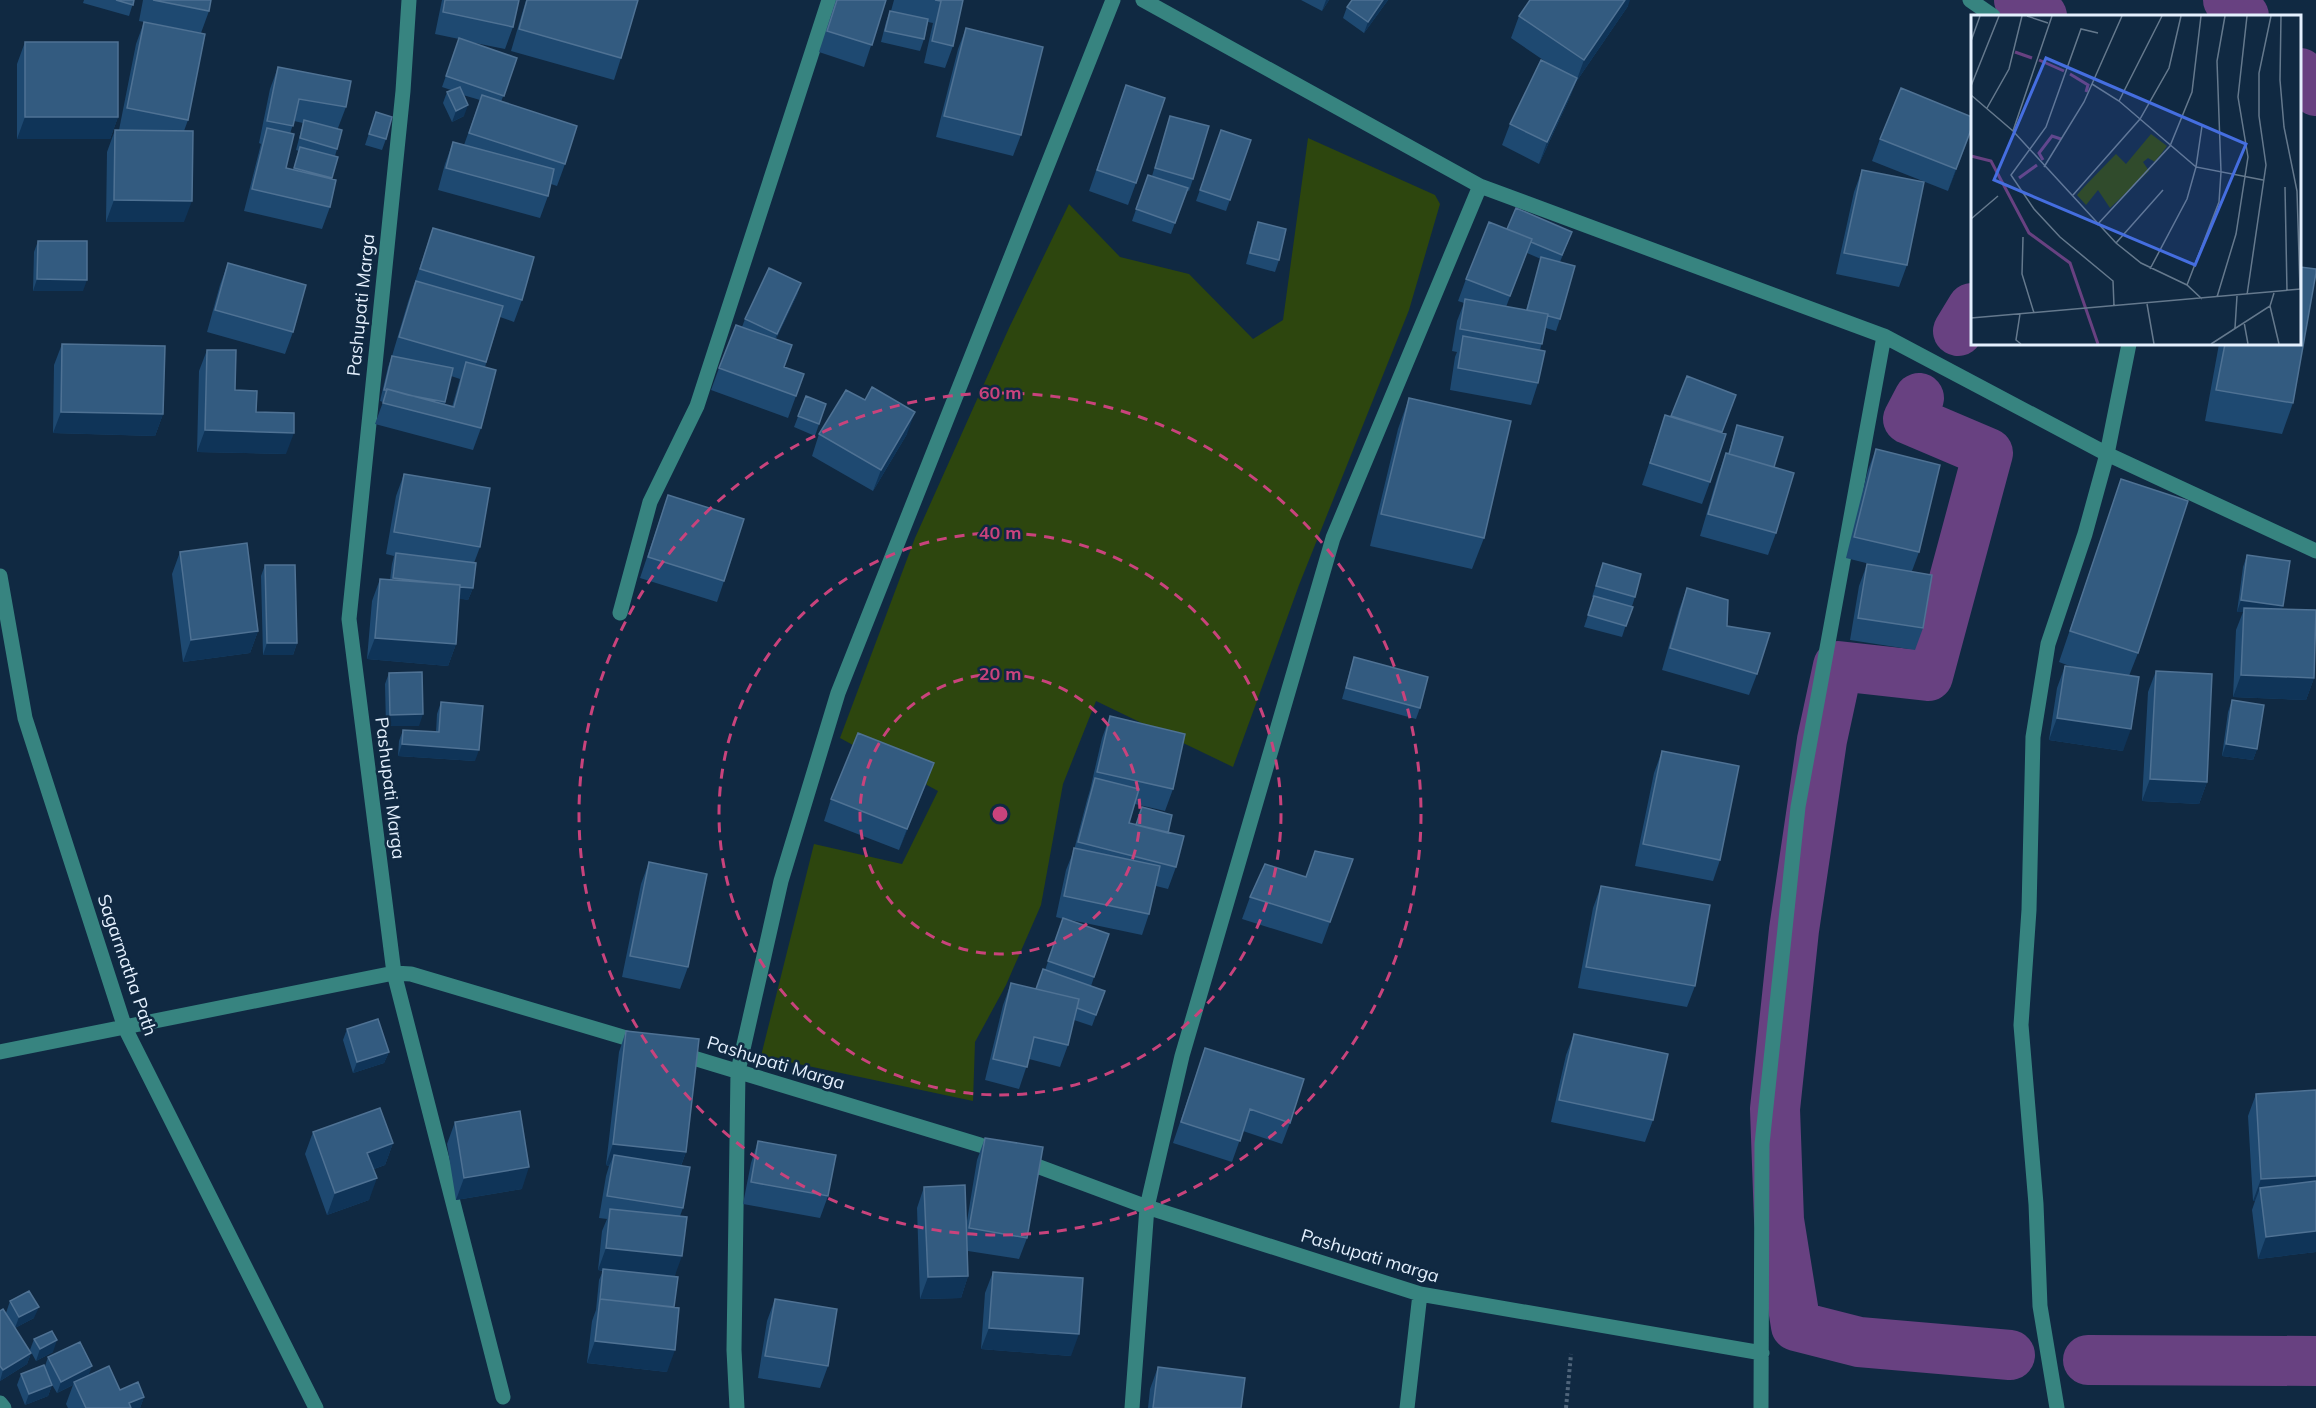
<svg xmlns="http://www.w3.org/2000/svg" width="2316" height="1408" font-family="Mulish,sans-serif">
  <rect width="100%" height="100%" fill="#102942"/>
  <path fill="#2d460e" d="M1308,138L1435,195L1440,204L1409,310L1299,585L1233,767L1096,701L1063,784L1041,905L1006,985L975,1042L973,1101L761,1056L814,844L902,864L938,791L840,738L915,538L1009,328L1069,204L1120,257L1189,274L1253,339L1283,320Z"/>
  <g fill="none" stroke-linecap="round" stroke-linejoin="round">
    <path stroke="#684181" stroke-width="50" d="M2019,0L2042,16
      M2228,0L2244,16
      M2300,73L2316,91
      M1958,331L1972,308
      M1919,398L1908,419L1988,453L1928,676L1838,666L1822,740L1794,930L1775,1109L1779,1220L1796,1326L1859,1342L2010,1355
      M2088,1360L2316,1361"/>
    <path stroke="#50657b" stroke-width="4" stroke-dasharray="3 3" stroke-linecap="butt" d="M1566,1408L1571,1354"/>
    <path stroke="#378480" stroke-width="15" d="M409,0L403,91L349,619L394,973L411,974L643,1043
      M1143,0L1480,186L1884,336L2107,454L2316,551
      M1970,0L1993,16
      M0,576L25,718L125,1028L316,1408
      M620,613L650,502L697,406L829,0
      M0,1052L394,973L503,1397
      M677,1053L980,1145L1147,1207L1420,1294L1762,1353
      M0,1403L4,1408
      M737,1408L734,1350L738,1071L781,881L838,693L1113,0
      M1132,1408L1147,1207L1182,1056L1333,538L1480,186
      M1407,1408L1420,1294
      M1761,1408L1762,1144L1798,807L1884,336
      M2057,1408L2040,1306L2036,1204L2021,1025L2029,910L2033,737L2048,644L2085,534L2107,454L2129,344"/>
  </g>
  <path fill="#1e4971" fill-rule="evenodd" d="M84,0H134L129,16L83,3Z
    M143,0H211L209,11L201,33L139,21Z
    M442,0H519L513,27L505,49L470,42L517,58L501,102L565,164L557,186L551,184L548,196L540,218L438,190L445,164L453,142L464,145L480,100L463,95L464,116L452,122L443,103L447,92L451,90L442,87L459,39L435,34Z
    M526,0H638L621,58L614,80L511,51Z
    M836,0H886L864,67L819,52Z
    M894,0H963L953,46L945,68L924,63L933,23L928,22L924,39L920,51L881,42L886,22L890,11H891Z
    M1301,0H1329L1322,11Z
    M1352,0H1388L1364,33L1343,18L1347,7Z
    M1628,6L1576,82L1569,99L1539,164L1502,145L1510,124L1552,66L1511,38L1519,16Z
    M144,22L188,120L184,131V222H106L107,152L115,130H119L136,44Z
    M966,28L1021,135L1013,156L936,137L958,49Z
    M25,42L118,117L110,139H17V64Z
    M278,67L346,107L338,128L337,149L335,156L331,179L330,207L322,229L244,211L261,144L259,143L270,89ZM294,121L303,123L296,150L299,151L293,170L286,168L290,134Z
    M1126,85L1136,183L1128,205L1089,191Z
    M376,112L386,139L382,150L365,145Z
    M1170,116L1193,179L1189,191L1187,190L1171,234L1132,221L1148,175L1152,176Z
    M1972,128L1948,191L1872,161L1880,139Z
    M1221,130L1251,140L1226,211L1196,201Z
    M1862,170L1907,265L1899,287L1836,274L1854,192Z
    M1258,222L1279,260L1275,272L1246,264L1254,233Z
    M433,228L522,300L514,322L500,317L485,367L481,428L473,450L375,424L383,402L380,401L388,367L392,356L408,302ZM451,376L460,379L452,407L445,404Z
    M1507,229L1572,232L1560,262V319L1556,331L1546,328L1540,350L1538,383L1531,405L1450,390L1455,357L1457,352L1452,351L1457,321L1464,303L1458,301L1466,279ZM1527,253L1541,259L1526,310L1506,307Z
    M38,241L83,291H33L34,252Z
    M228,263L293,332L285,354L207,332L220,285Z
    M801,283L797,295L776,339L784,367L796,396L788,418L711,390L719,368L742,327L745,319Z
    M62,344L163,414L155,436L53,433L54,365Z
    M2219,344H2300L2293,403L2282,434L2205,421Z
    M207,350L235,390L256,412L286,454L197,452L199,371Z
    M806,396L826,404L815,436L794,427Z
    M1409,398L1484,538L1472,569L1370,546L1398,429Z
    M865,400L907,434L873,491L812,456L819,434Z
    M1665,415L1722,432L1710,482L1702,504L1642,485Z
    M1737,425L1774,467L1776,533L1768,555L1700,536L1718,475L1726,453L1728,454Z
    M1876,449L1919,552L1912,571L1923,628L1915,650L1850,640L1859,586L1867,564L1874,565L1846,558L1868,470Z
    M404,474L480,547L474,563L473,588L468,600L459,598L456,644L448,666L367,659L372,601L380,579L390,580L392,564L394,556L386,554L396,496Z
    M2121,479L2138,653L2129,676L2123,751L2049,740L2057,688L2065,666L2075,668L2059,662Z
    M668,495L724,581L717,602L640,578Z
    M180,552L258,631L250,653L183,662L172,574Z
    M2247,555L2282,609L2314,678L2306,700L2233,697L2236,630L2243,612H2237L2243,567Z
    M1603,563L1635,597L1622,637L1584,627L1594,597H1592Z
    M265,565L297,643L293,655H263L261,576Z
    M1687,588L1727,626L1757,674L1749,695L1662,670L1679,610Z
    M1354,657L1420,708L1416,719L1342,699Z
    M2156,671L2207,782L2199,804L2142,801L2148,692Z
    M389,673L419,726H386L385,684Z
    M2232,700L2257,749L2253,760L2222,756L2228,712Z
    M441,702L475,761L398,756L399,741L403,730L436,732L437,714Z
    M1110,716L1173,789L1165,811L1135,804L1129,823L1136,825L1142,807L1168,833L1176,867L1168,889L1156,886L1149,914L1142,935L1066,919L1109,934L1091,986L1105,991L1092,1026L1074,1020L1068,1045L1060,1067L1029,1059L1019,1089L985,1080L1003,1005L1011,983L1036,989L1045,970L1063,919L1056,917L1066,870L1074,850L1087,800L1090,790L1102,738Z
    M1662,751L1720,860L1713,881L1635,866L1654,773Z
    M934,763L899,850L824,821L831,799Z
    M1315,851L1353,859L1322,944L1242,919L1250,897L1306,877Z
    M649,862L688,967L680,989L622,977L641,884Z
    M1601,886L1695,986L1687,1007L1578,988L1593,908Z
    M347,1029L389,1052L384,1063L353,1073L343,1040Z
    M626,1031L686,1152L681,1166L683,1208L680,1216L667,1372L587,1363L592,1321L596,1310L599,1280L603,1271L598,1270L602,1231L607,1219L599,1218L606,1176L609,1166L606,1165L619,1052Z
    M1574,1034L1653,1120L1645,1142L1551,1122L1566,1055Z
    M1205,1048L1290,1123L1282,1144L1243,1131L1232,1162L1173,1143Z
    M2256,1094L2316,1252L2258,1259L2252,1210L2255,1201H2253L2248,1116Z
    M455,1122L522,1189L456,1200L447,1144Z
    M313,1132L393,1143L385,1165L374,1169L369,1200L327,1215L305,1154Z
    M985,1138L1027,1238L1019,1259L968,1251V1276L961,1298L920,1299L917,1208L924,1187L967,1221L977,1160Z
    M758,1141L828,1196L820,1218L743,1204L751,1163Z
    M993,1272L1071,1356L981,1349L985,1293Z
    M775,1299L828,1366L820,1388L758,1378L767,1321Z
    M10,1301L34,1318L15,1328L31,1353L27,1364L0,1381V1311L6,1313Z
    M34,1339L53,1352L36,1361L30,1350Z
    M48,1357L120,1390L144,1397L140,1408H68L66,1404L73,1385L57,1393L51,1383L52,1385L48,1396L25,1405L17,1385L21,1374L45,1366Z
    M1158,1367L1241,1408H1148L1150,1389Z"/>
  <path fill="#0f3458" d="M1326,0H1329L1322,11Z
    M1383,0H1388L1364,33L1368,22Z
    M1625,0H1630L1628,6L1576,82L1584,60Z
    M1577,78L1569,99L1539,164L1547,142Z
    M468,105L464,116L452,122L456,111Z
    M25,117H118L110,139H17Z
    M1972,127L1968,140L1948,191L1956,169Z
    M114,200L192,201L184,222H106Z
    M37,279L87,280L83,291H33Z
    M801,283L797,295L773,345L777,334Z
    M61,412L163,414L155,436L53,433Z
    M915,412L907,434L873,491L881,470Z
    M205,430L294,433L286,454L197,452Z
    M393,578L473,588L468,600L389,589Z
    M2241,600L2283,606L2279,617L2244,608L2243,612H2237Z
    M258,631L250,653L183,662L191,640Z
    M375,638L456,644L448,666L367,659Z
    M267,643H297L293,655H263Z
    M2241,675L2314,678L2306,700L2233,697Z
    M423,714L419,726H386L390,715Z
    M2057,718L2131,729L2123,751L2049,740Z
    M402,744L479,750L475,761L398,756Z
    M2226,744L2257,749L2253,760L2222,756Z
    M934,763L926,785L899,850L907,829Z
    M2150,779L2207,782L2199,804L2142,801Z
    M389,1052L384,1063L353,1073L357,1062Z
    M393,1143L385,1165L359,1174L367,1153Z
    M613,1144L686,1152L678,1173L614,1155L609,1166L606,1165Z
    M529,1167L522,1189L456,1200L464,1178Z
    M2316,1176V1197L2260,1188L2255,1201H2253L2261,1179Z
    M377,1178L369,1200L327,1215L335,1193Z
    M2316,1231V1252L2258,1259L2266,1237Z
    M606,1248L682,1256L674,1278L598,1270Z
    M968,1276L961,1298L920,1299L928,1277Z
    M39,1307L34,1318L15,1328L19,1317Z
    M989,1328L1079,1334L1071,1356L981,1349Z
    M57,1340L53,1352L36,1361L40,1349Z
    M595,1341L675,1350L667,1372L587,1363Z
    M31,1353L27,1364L0,1381L3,1370Z
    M92,1366L88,1377L74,1382L73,1385L57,1393L61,1382Z
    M52,1385L48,1396L25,1405L29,1394Z
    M144,1397L140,1408H127L129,1403Z"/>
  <path fill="#335b80" stroke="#4f7294" stroke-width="1.5" d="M116,0H134L133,5Z
    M153,0H211L209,11Z
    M445,0H519L513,27L443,12Z
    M527,0H638L621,58L519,29Z
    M837,0H886L872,45L827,31Z
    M935,0H963L953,46L932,41L941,1Z
    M1352,0H1383L1368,22L1347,7Z
    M1530,0H1625L1584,60L1519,16Z
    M890,11L928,19L924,39L885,31Z
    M144,22L205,34L188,120L127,108Z
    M966,28L1043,47L1021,135L944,116Z
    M459,38L517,58L504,96L446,76Z
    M25,42H118V117H25Z
    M1541,60L1577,78L1547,142L1510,124Z
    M278,67L351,81L346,107L299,99L293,126L267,121Z
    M1126,85L1165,98L1136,183L1097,170Z
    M460,87L468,105L456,111L447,92Z
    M1901,88L1972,117V127L1956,169L1880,139Z
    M482,95L577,126L565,164L469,133Z
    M376,112L392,117L386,139L369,134Z
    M1170,116L1209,126L1193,179L1155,168Z
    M304,120L342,130L337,149L300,138Z
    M267,128L294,134L286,168L336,180L330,207L252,189Z
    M115,130L193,131L192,201L114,200Z
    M1221,130L1251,140L1230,200L1200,190Z
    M453,142L554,169L548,196L446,168Z
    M300,147L338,157L332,178L294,168Z
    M1862,170L1924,182L1907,265L1844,253Z
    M1148,175L1188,188L1175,223L1136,209Z
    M1516,208L1572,232L1562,255L1531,242L1532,239L1507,229Z
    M1258,222L1286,229L1279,260L1250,253Z
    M1489,222L1532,239L1510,296L1466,279Z
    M433,228L534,257L522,300L420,269Z
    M38,241H87V280L37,279Z
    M1541,257L1575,266L1560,319L1548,316V314L1527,310Z
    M228,263L306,285L293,332L215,310Z
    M2300,267L2316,269V273L2293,403L2216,390L2225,344H2300Z
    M769,268L801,283L777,334L745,319Z
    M416,281L503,306L486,362L399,337Z
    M1465,299L1548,314L1542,344L1460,329Z
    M736,325L792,345L784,367L804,374L796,396L719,368Z
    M1463,336L1545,351L1538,383L1458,368Z
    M62,344L165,346L163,414L61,412Z
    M207,350H236L235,390L257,391L256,412L294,413V433L205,430Z
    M392,356L453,368L445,402L408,395L387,389V390H384Z
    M466,362L496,370L481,428L383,403L387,389L454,407Z
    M1687,376L1736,395L1722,432L1671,416Z
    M872,387L915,412L881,470L819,434L846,390L865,400Z
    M806,396L826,404L819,424L798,416Z
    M1409,398L1511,421L1484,538L1381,514Z
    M1665,415L1726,434L1710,482L1650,463Z
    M1737,425L1783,437L1774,467L1729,454Z
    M1876,449L1940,465L1919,552L1854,537Z
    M1726,453L1794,473L1776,533L1708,514Z
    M404,474L490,488L480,547L394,532Z
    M2121,479L2188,501L2138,653L2070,631Z
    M668,495L744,519L724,581L648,557Z
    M247,543L258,631L191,640L180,552Z
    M396,553L476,563L473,588L460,587V585L428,582L393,578Z
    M2247,555L2290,561L2283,606L2241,600Z
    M1603,563L1641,574L1635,597L1596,586Z
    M1867,564L1932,575L1923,628L1858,618Z
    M265,565H295L297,643H267Z
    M380,579L460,585L456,644L375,638Z
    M1687,588L1728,600L1727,626L1770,633L1757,674L1670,648Z
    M1594,596L1633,607L1626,626L1588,615Z
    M2244,608L2316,610L2314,678L2241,675Z
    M1354,657L1428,677L1420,708L1346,688Z
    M2065,666L2139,677L2131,729L2057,718Z
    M2156,671L2212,674L2207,782L2150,779Z
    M422,672L423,714L390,715L389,673Z
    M2232,700L2264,705L2257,749L2226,744Z
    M441,702L483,706L479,750L402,744L403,730L439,732Z
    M1110,716L1185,734L1173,789L1097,772Z
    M858,733L934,763L907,829L831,799Z
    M1662,751L1739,766L1720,860L1643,844Z
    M1095,778L1139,789L1129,823L1184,836L1176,867L1078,842Z
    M1142,807L1172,815L1168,833L1136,825Z
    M1074,848L1160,866L1149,914L1064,896Z
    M1315,851L1353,859L1330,922L1250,897L1265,864L1306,877Z
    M649,862L707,874L688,967L630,956Z
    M1601,886L1710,905L1695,986L1586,967Z
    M1063,918L1109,934L1094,977L1048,961Z
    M1043,969L1105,991L1096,1015L1077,1008L1079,999L1036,989Z
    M1011,983L1079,999L1068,1045L1034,1037L1027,1067L993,1059Z
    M378,1019L389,1052L357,1062L347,1029Z
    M626,1031L699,1039L686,1152L613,1144Z
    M1574,1034L1668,1054L1653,1120L1559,1100Z
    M1205,1048L1304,1079L1290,1123L1250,1109L1240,1141L1181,1122Z
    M2316,1090V1176L2261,1179L2256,1094Z
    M380,1108L393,1143L367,1153L377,1178L335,1193L313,1132Z
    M520,1111L529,1167L464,1178L455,1122Z
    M985,1138L1043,1147L1027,1238L969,1228Z
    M758,1141L836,1155L828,1196L751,1182Z
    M614,1155L690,1167L683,1208L607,1196Z
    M2316,1181V1231L2266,1237L2260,1188Z
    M965,1185L968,1276L928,1277L924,1187Z
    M610,1209L687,1217L682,1256L606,1248Z
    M603,1269L678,1277L674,1307L600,1299Z
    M993,1272L1083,1278L1079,1334L989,1328Z
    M29,1291L39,1307L19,1317L10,1301Z
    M600,1299L679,1308L675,1350L595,1341Z
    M775,1299L837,1309L828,1366L765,1356Z
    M3,1309L31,1353L3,1370L0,1366V1311Z
    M52,1331L57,1340L40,1349L34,1339Z
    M80,1342L92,1366L61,1382L48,1357Z
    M44,1365L52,1385L29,1394L21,1374Z
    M109,1366L120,1390L138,1382L144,1397L129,1403L131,1408H86L74,1382Z
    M1158,1367L1245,1378L1241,1408H1153Z"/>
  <g fill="none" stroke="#c9437c" stroke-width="3" stroke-dasharray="10 8">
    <circle cx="1000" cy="814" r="140"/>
    <circle cx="1000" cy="814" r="281"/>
    <circle cx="1000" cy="814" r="421"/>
  </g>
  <g text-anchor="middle" stroke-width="5" stroke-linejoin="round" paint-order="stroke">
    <g font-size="18" fill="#e4f0fe" stroke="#102942">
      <text transform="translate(361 305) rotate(-84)" y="6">Pashupati Marga</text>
      <text transform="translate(390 788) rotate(83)" y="6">Pashupati Marga</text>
      <text transform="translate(127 965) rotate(71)" y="6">Sagarmatha Path</text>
      <text transform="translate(776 1063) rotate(17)" y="6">Pashupati Marga</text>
      <text transform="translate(1370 1256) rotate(17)" y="6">Pashupati marga</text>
    </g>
  </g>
  <g transform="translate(1971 15)">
    <rect width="330" height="330" fill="#102942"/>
    <path d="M180,119L196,131L184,147L177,143L172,147L178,156L139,193L127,175L115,190L106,180L113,172L145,139L155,149Z" fill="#2d460e"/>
    <path fill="none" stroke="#684181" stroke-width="3" d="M44,37L61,43M68,45L93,56M99,59L117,70L115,77M0,141L20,146L58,218L99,248L127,329M72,145L68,138L81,121L90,124M48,163L66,150"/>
    <path fill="none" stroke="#65798d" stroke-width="1.5" d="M56,1L77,8M310,1L309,65L313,112L326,176L329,274M127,18L110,14L75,112L40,160L63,194L89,222L142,266L143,291M0,26L9,1M121,69L148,86L225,152L216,184L179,254M0,71L28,1M0,80L42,116L145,228L170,248L216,270L231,284M148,86L191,1M16,93L38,54L51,1M231,111L225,152L292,165M42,116L81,1M73,152L113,87L151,1M314,172L316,276M102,180L169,104L198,53L210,1M0,204L27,181M126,210L199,131L221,77L230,1M52,222L51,259L63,298M145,228L192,175M216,270L248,187L250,157L246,46L254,1M276,280L295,150L288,101V58L300,1M246,282L265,219L277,142L267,82L276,1M176,289L183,329M299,291L308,329M49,299L45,325L50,329M0,303L330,274M273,307L277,329M264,313L266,281M240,329L299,291L303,278"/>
    <path fill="#456ee0" fill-opacity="0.15" stroke="#456ee0" stroke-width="3" d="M75,43L275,129L224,250L23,165Z"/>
    <rect width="330" height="330" fill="none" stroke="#e4f0fe" stroke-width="3"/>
  </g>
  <circle cx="1000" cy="814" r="9" fill="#c9437c" stroke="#102942" stroke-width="3"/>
  <g font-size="18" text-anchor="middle" font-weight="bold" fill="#c9437c" stroke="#102942" stroke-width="5" stroke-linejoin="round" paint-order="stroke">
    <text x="1000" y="399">60 m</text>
    <text x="1000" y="539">40 m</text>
    <text x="1000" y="680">20 m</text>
  </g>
</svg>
